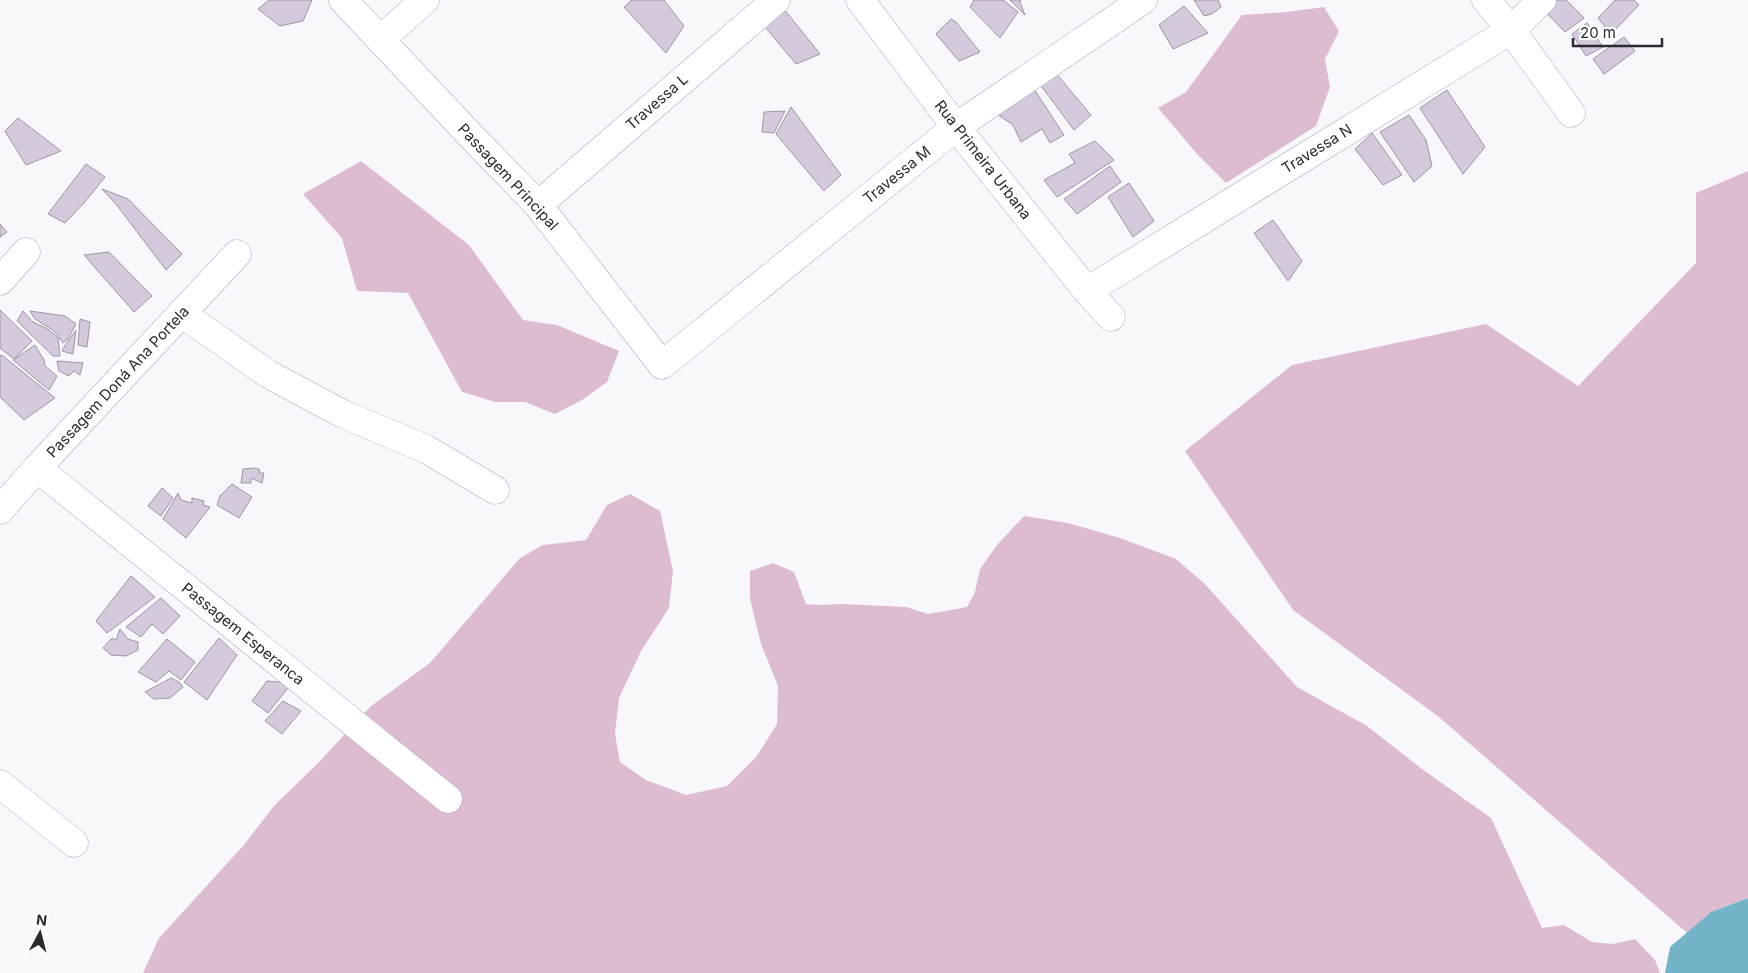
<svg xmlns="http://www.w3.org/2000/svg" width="1748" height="973" font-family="Inter,sans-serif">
  <rect width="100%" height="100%" fill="#f8f8fc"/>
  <path fill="#ddbcd1" d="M1324,7L1339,31L1325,59L1330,87L1316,126L1226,183L1197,154L1158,108L1186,92L1242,15L1287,12Z
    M361,161L469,245L523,320L557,325L619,351L607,382L582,400L555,414L525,402H495L462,392L408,293L357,291L342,238L303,194Z
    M1748,171V898L1711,912L1687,933L1439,717L1293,610L1185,451L1292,365L1486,324L1578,386L1696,263V193Z
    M630,494L660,511L673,571L669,608L641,651L619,698L615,734L620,762L646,780L686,795L727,786L757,756L777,724L778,686L761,644L750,599V571L773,563L794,572L806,604L820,605L842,604L906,607L928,614L967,607L975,592L980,569L997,545L1024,516L1068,523L1120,538L1176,559L1205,584L1297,687L1367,726L1422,769L1491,818L1542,928L1564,925L1592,942L1612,944L1635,939L1655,960L1660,973H143L159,938L243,846L274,806L318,763L371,706L430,663L520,558L543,545L586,540L607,505Z"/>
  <path fill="#74b4c9" d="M1748,898V973H1665L1670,947L1711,912Z"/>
  <path fill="#d4cadb" stroke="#9d95a4" d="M269,0H312L303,21L280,26L258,9Z
    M632,0H664L684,26L666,53L624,7Z
    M974,0H1003L1018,12L1000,38L970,7Z
    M1010,0H1021L1020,2L1025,15Z
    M1194,0H1218L1221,7L1212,14L1204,16Z
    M1546,0H1566L1584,18L1565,32L1539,5Z
    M1615,0H1634L1639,5L1611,34L1598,18Z
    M1184,6L1208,33L1173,49L1159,25Z
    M784,9L820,54L796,64L761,22Z
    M951,19L956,22L980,52L959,61L936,34Z
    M1587,23L1603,47L1586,56L1572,34Z
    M1624,37L1635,51L1604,74L1593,59Z
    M1054,71L1091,115L1074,130L1039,83Z
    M1034,89L1064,135L1050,143L1042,129L1021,142L1013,125L997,114Z
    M1447,90L1485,147L1463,174L1420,108Z
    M791,107L841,175L824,191L776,134Z
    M785,111L774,133L762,132L764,112Z
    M1409,115L1426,140L1432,166L1414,182L1380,132Z
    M18,118L61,151L26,165L5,131Z
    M1372,133L1402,175L1383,185L1355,149Z
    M1095,141L1114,160L1057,197L1044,180L1075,163L1069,154Z
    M86,164L105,177L84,203L65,223L48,214Z
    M1110,166L1121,182L1077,214L1064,199Z
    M1129,183L1154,221L1133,237L1108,197Z
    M102,189L128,199L182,254L166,270L116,204Z
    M1273,220L1302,261L1288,281L1254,233Z
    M0,224L7,232L0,237Z
    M109,252L152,296L134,312L84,255Z
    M0,310L32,341L14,359L0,348Z
    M23,311L33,322L48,329L58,338L60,356H53L17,321Z
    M30,311L65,316L76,324L68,339L63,343L54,331L35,319Z
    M80,319L90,322L87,347L78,345Z
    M76,330L73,354L62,351L64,347Z
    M35,345L44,360L45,366L57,376L49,390L13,360Z
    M0,355L3,356L55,398L24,420L0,397Z
    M57,361L83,363L80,375L74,371L69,376L59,371Z
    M256,468L260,470L259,473H264L262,483L251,478V483H241L243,469Z
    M232,484L252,497L239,518L217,505L220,496Z
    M162,488L173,498L161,516L148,506Z
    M178,493L181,500L192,503V498L204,501L203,505L210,507L186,538L163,519Z
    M131,576L155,597L107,633L96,621Z
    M161,598L180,616L163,634L152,624L141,637L126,627Z
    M120,629L128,639L138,642V650L126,656L111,655L103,648L112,638L116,640Z
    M219,638L237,655L207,700L184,682Z
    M167,639L195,662L181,680L169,671L156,682L138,672Z
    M171,678L179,682L183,687L170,698L154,699L145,692Z
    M267,681L292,683L268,713L252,701Z
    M283,701L301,711L282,734L265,721Z"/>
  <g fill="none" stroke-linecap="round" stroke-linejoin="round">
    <g stroke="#a9abbc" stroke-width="29">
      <path id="minor" d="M343,0L471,136L538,205L662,365L956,127L1143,0
        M860,0L956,127L1087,291L1111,317
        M1486,0L1511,30L1571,113
        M380,40L425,0
        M538,205L776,0
        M0,281L26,252
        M1087,291L1511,30L1542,0
        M181,313L268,374L343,414L426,449L495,490
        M37,468L448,799
        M0,510L37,468L237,254
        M0,784L74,843"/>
    </g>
    <use href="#minor" stroke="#fff" stroke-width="28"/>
  </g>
  <g text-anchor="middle" stroke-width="4" stroke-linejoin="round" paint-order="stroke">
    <g font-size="15" fill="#2a2b31" stroke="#fff">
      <text transform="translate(657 102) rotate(-41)" y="5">Travessa L</text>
      <text transform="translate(1317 149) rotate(-32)" y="5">Travessa N</text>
      <text transform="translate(983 160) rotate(52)" y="5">Rua Primeira Urbana</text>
      <text transform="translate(897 175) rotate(-39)" y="5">Travessa M</text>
      <text transform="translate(508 177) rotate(47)" y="5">Passagem Principal</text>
      <text transform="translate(118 382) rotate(-47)" y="5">Passagem Doná Ana Portela</text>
      <text transform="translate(243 634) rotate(39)" y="5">Passagem Esperanca</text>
    </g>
  </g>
  <g transform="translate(40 933) rotate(7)" stroke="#ffffff" stroke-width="4" paint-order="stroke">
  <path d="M0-4L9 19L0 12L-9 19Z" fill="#2a2b31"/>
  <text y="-8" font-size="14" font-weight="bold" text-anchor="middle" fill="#2a2b31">N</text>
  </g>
  <path d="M1573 38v8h89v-8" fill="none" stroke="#2a2b31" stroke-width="2.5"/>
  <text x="1580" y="38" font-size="15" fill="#2a2b31" stroke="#ffffff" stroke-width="4" paint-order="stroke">20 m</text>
</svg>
